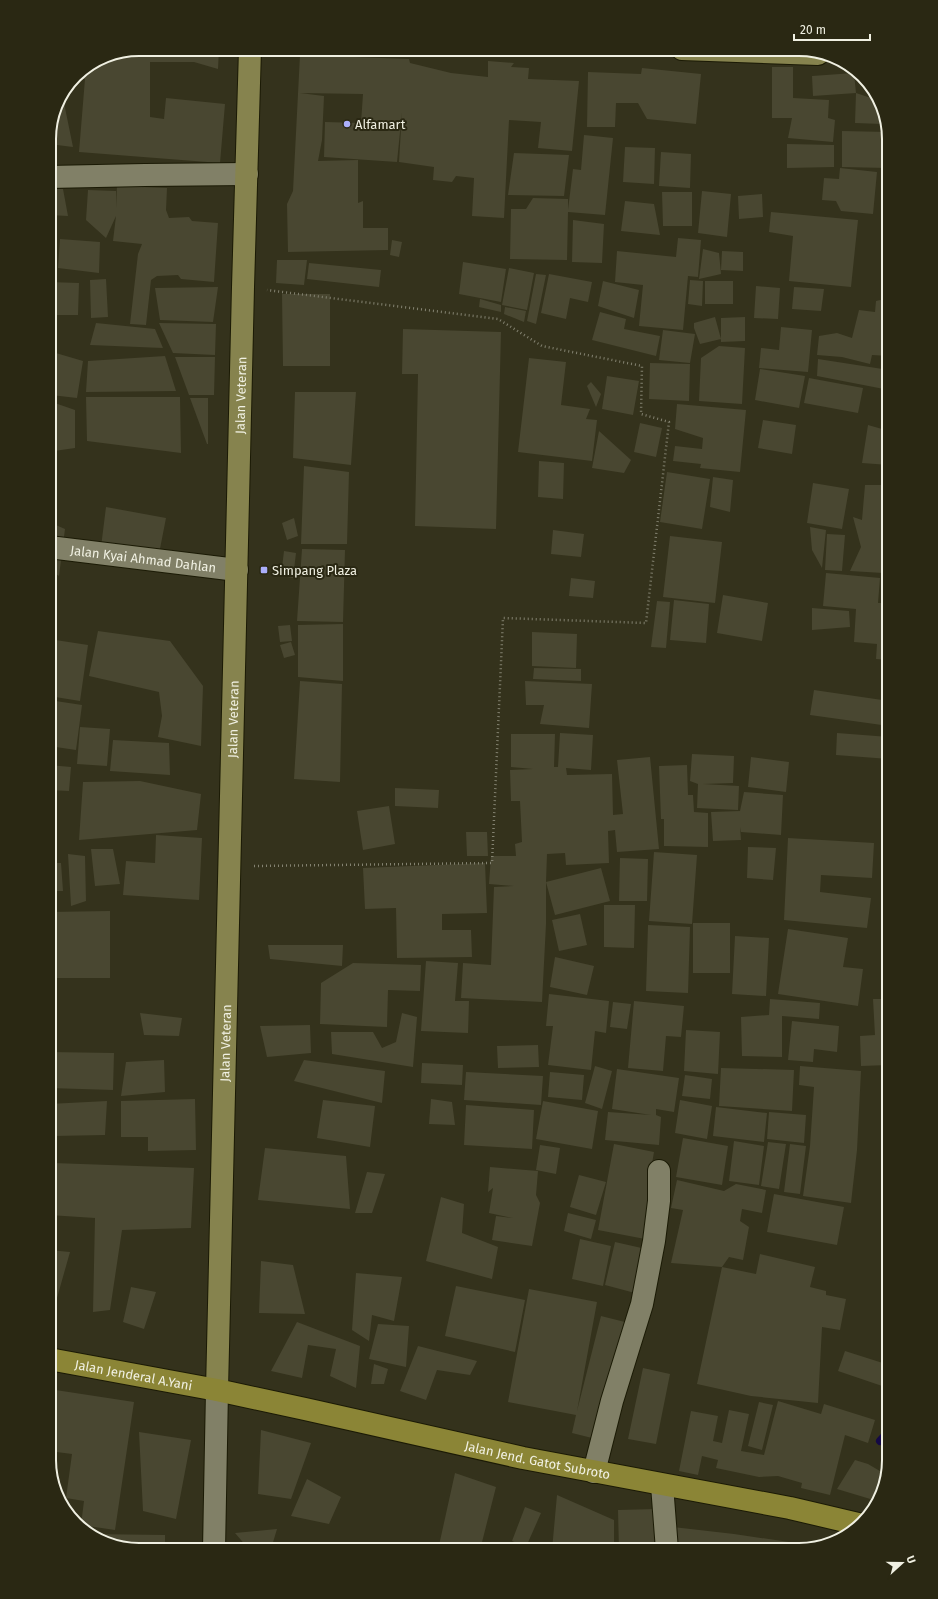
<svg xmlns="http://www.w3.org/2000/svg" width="938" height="1599" font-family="'Fira Sans',sans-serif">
  <rect width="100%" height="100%" fill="#34321c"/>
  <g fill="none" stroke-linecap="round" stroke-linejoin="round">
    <path stroke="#140945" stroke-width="8" d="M880,1441L889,1431"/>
  </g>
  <path fill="#494731" d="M139,49H219L218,69L194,62H150V117L164,119L166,98L225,104L220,163L79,152L85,79L74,78L75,75L105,56Z
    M300,55L409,59L410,63L451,73L488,77V61L514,63L511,67L529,68L528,79L579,81L572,151L538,148L541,122L509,120L504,218L472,216L474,178L456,176L452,182L433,180L434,167L399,162L402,112L397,162L324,157L325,122L361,123L363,94L300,93L324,96L322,140L318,161L358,160V203L363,201V228H388V250L288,252L287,204L293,191Z
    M772,67H793V98L829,100L828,118L835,120L833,142L788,138L792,118H772Z
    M642,68L701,74L696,124L647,119L638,103H616L615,127H587L588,72L641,74Z
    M854,73L856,93L813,96L812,76Z
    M856,93L880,101L884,117L882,124L855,123Z
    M61,97L63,98L73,147L49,144V133L56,104Z
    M842,131L888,132L887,168L842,167Z
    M584,135L613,138L605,215L568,212L567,260L510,259L511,209H526L533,198L568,199V210L573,169L581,170Z
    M787,144L834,145V167L787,168Z
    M625,147L655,148L654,184L623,182Z
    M661,152L691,154L690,188L659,186Z
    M514,153L569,155L564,196L508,195Z
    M840,168L877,172L873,214L841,211L836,201L822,200L824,178L839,179Z
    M117,186L167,188L166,210L169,218L189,217L192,221L218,223L214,282L181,279L178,275L157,276L151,280L146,325L130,324L138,254L142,244L113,241L116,216L106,238L86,220L88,190L116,191V208Z
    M49,189H63L68,216L49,215Z
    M702,191L731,194L727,237L698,233Z
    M662,192H692V226H663Z
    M762,194L763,217L739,219L738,196Z
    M625,201L654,204L660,235L621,231Z
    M771,212L858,220L851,287L789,281L793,236L769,232Z
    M888,217H889V250L884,248Z
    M573,220L604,224L602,263L572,262Z
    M678,238L701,240L698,277L688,276L683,330L639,326L643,285L615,282L617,251L676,257Z
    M60,239L100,242L99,273L58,268Z
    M392,240L402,242L399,257L390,255Z
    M703,249L719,253L721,274L699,279Z
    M722,251L743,252V271L721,270Z
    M277,260H307L304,285L276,283Z
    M463,262L506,269L501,302L459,294Z
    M309,263L381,270L379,287L307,279Z
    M509,268L534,273L527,310L502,305Z
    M536,274L546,275L536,324L527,321Z
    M549,274L592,282L588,302L570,298L566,319L541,313Z
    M106,279L108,317L91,318L90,280Z
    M690,280L703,281L702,306L688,304Z
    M603,281L639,290L634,318L598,306Z
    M705,281H733V304H705Z
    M49,282L79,283L78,315H49Z
    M756,286L780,288L778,319L754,318Z
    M218,287L213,322L160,320L155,288Z
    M794,287L824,289L821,311L792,309Z
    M282,294H330V366H283Z
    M889,298V356L872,355L870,364L842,357L817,355L819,336L837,333L852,338L859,310L875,312L876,301Z
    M480,299L501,305V312L479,307Z
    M505,307L526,311L524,322L504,314Z
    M600,312L626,319L624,329L660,336L656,356L592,340Z
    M715,317L721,339L700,344L694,328V323Z
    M745,317V341L721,342V318Z
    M96,323L155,329L163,348L90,345Z
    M159,323L216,324L215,355L173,353Z
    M781,327L812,330L808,372L759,368L761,348L779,350Z
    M403,329L501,332L496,529L415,526L418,374H402Z
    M663,330L695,334L690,363L659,360Z
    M719,346L745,348L742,404L699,401L701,358Z
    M49,351L83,361L77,398L51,395V392H49Z
    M165,356L176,391L86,392L88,361Z
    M175,357H215L214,395H189Z
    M529,358L566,362L561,405L590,409L586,419L597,420L592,461L518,452Z
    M818,359L889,370V390L817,376Z
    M650,363L690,364L689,401L649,399Z
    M760,369L805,376L799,408L755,400Z
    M607,376L639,381L633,415L602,409Z
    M809,378L863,388L858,413L804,403Z
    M591,382L601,394L596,407L587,386Z
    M295,392H356L351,465L293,458Z
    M86,397H180L181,453L87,441Z
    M190,398H208V444H207Z
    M49,401L75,410V448L54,451L49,459Z
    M677,404L746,410L740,472L700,468L701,464L673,461L675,446L702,449L703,438L675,429Z
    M763,420L796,425L792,454L758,448Z
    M640,423L662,428L656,457L634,452Z
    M868,425L889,431V465L862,463Z
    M599,431L631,460L624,473L592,468Z
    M539,461L564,463L563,499L538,497Z
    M304,466L349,472L347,544H301Z
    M667,472L710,479L702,529L660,522Z
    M713,477L733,480L730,512L710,507Z
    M813,483L849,489L842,529L807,523Z
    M865,485H889V543L883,573L850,571L861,547L853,517L862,520Z
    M106,507L166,518L158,559L101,547Z
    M294,518L298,536L287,540L282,523Z
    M49,522L65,529L59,576L49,569Z
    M810,527L826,530L822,568L812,550Z
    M553,530L584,534L581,557L551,554Z
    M827,534L845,535L842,571L825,570Z
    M670,536L722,542L715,603L663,597Z
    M302,549L345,550L343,622L297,621Z
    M284,551L296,553L293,578L281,576Z
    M826,573L880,578L878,603H889V660L876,659L877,644L854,642L856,609L823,606Z
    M884,576L889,577V596L883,595Z
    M571,578L595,581L593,598L569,596Z
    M723,595L768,603L762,641L717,633Z
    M674,600L709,604L706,643L670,640Z
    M657,601L670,602L666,648L651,647Z
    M812,608L849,611L850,627L812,630Z
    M343,624V681L298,677V625Z
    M290,625L292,641L280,642L278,626Z
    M98,631L170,641L203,686L201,746L158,737L162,716L159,692L89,676Z
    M532,632L577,634L576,668L532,666Z
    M49,639L88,645L80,701L49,696Z
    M291,642L295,655L284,658L280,645Z
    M534,668L581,669V681L533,679Z
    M300,681L342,684L340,782L294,779Z
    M525,681L592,684L589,728L540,724L544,705H526Z
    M814,690L889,701V726L810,715Z
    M49,700L82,705L76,750L49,746Z
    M80,727L110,729L107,766L77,764Z
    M560,733L593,735L591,770L566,768L567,775L612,774L613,815L623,814L617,760L650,757L659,849L617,852L615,830L608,831L609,863L566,865L565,853L547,854L546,882L601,868L610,901L555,915L546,882V924L542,1002L461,998L463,963L491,965L494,887L514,886L489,884L491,856H516L515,844L522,842L520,801H511L510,770L533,769L511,767V734H555L554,767H558Z
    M837,733L889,737V759L836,755Z
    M113,740L169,743L170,775L110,771Z
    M692,754L734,756L733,783L703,784L739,786L738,810L697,808L698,784L690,781Z
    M751,757L789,762L786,792L748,787Z
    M49,765L71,767L69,791L49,790Z
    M687,765L688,795H693L694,812L708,813V847L664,846V819H661L659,766Z
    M140,781L201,794L197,830L79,840L83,782Z
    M395,788L439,790L438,808L395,806Z
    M744,792L783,795L781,835L741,832L740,827L741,840L713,841L711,812L740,811Z
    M389,806L395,844L363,850L357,811Z
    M466,832H487L488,856H467Z
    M156,835L202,838L199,900L123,895L126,861L155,863Z
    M788,838L874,843L872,878L821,875L820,892L871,898L867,928L784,920Z
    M748,847L776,848L773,880L747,878Z
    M884,847H889V874H888Z
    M91,849H113L120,884L95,886Z
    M654,852L697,855L692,924L649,921Z
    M68,854L85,856L86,901L71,906Z
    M620,858L648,859L647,901H619Z
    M49,863H61L63,891H49Z
    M485,863L487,913L442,914V930H471L472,957L397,958L396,908L365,909L363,868Z
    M604,905H635L634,948L604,947Z
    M110,911V978H50L49,912Z
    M580,914L587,945L559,951L552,920Z
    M693,923H730V973H693Z
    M648,925L690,927L688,993L646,991Z
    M788,929L848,938L843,967L863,969L858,1006L778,994Z
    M735,936L769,938L766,996L732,994Z
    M268,945H343L342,966L270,959Z
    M555,957L594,966L587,995L550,987Z
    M426,961L458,963L455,1001H469L468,1033L421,1031Z
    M353,963L421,965L420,991L388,990L387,1027L320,1024L321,983Z
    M549,994L609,1001L606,1033L595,1031L591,1070L548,1065L553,1026H546Z
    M770,999L820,1003L819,1019L782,1016V1057L742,1056L741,1017L769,1015Z
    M873,999H889V1065L861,1066L860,1036L875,1035Z
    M634,1001L684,1006L681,1037L666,1036L663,1071L628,1068Z
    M613,1002L631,1004L627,1029L610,1027Z
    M140,1013L182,1018L179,1036L144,1035Z
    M402,1013L417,1017L413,1067L332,1054L331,1032H373L382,1048L396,1042Z
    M792,1021L839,1026L837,1052L814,1049L813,1062L788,1060Z
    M310,1025L311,1053L267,1057L260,1026Z
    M686,1030L720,1032L718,1074L684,1071Z
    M538,1045L539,1067L498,1068L497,1046Z
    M49,1052L114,1053L113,1090L49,1088Z
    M164,1060L165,1092L121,1096L126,1062Z
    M304,1060L385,1071L382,1103L294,1081Z
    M422,1063L463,1065L462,1085L421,1083Z
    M595,1066L612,1071L602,1109L585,1103Z
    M800,1066L861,1071L857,1150L851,1203L803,1196L810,1146L814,1087L799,1085Z
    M721,1068L794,1070L792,1111L719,1106Z
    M617,1069L679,1078L674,1112L656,1109V1115L661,1117L659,1145L605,1140L608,1112L651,1115L612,1109Z
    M466,1072L543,1076L541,1105L464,1100Z
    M550,1072L584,1075L582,1100L548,1097Z
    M685,1075L712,1079L710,1099L682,1096Z
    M195,1099L196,1150L148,1151V1137H121V1101Z
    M431,1099L452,1102L455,1125L429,1124Z
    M323,1100L375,1106L370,1147L317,1138Z
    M680,1100L712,1106L707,1139L675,1133Z
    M107,1101L105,1135L53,1136L50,1150H49V1104Z
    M543,1101L598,1111L592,1149L536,1139Z
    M466,1105L534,1110L532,1149L464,1145Z
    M716,1107L767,1113L764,1142L713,1136Z
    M769,1112L806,1115L804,1143L767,1139Z
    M683,1138L728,1146L722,1185L676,1177Z
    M734,1141L764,1146L759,1185L729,1181Z
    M768,1142L786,1144L779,1189L761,1186Z
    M614,1144L654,1152L649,1181H655L645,1239L598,1230Z
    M790,1144L806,1146L800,1194L784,1192Z
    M540,1145L560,1148L556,1174L536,1170Z
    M265,1148L346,1156L350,1209L258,1200Z
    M53,1163L194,1168L191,1228L122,1230L110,1310L93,1312L95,1218L49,1215V1185Z
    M490,1167L538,1171L536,1195L540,1203L532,1246L492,1240L496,1216L513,1218L489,1213L493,1188L488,1192Z
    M367,1172L385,1174L372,1213H355Z
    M579,1175L606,1182L596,1215L570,1207Z
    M677,1180L724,1191L736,1184L766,1190L762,1213L742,1209L740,1221L749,1227L743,1260L729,1257L722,1267L671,1263L683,1210L671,1208Z
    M774,1194L844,1207L837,1245L767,1232Z
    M441,1197L464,1204L462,1233L498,1247L492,1279L426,1261Z
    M568,1213L596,1220L591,1239L564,1231Z
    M580,1239L611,1246L603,1286L572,1279Z
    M615,1242L646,1249L635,1293L605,1285Z
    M49,1250L70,1252L57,1298L49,1289Z
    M760,1254L815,1267L810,1287L826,1291V1295L846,1299L840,1330L822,1327L818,1403L751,1396L697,1384L722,1267L756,1274Z
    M261,1261L293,1265L305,1314L259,1313Z
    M356,1273L402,1277L394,1321L372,1315L369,1341L352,1330Z
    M456,1286L525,1300L515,1352L445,1336Z
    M131,1287L156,1292L144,1329L123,1322Z
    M529,1289L597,1302L577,1411L601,1316L629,1323L600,1440L572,1433L576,1415L508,1402Z
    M297,1322L360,1346L356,1388L330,1376L336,1349L308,1345L302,1378L271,1371Z
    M378,1324L409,1326L406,1367L369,1359Z
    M418,1346L477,1361L470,1375L437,1370L426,1400L400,1391Z
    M845,1351L889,1365L888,1388L838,1371Z
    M374,1364L388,1369L384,1384H371Z
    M643,1368L670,1374L656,1444L628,1439Z
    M49,1389L134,1402L115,1530L81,1525L84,1501L66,1498L72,1454L49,1451Z
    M778,1401L821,1414L824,1404L875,1420L868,1443L845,1435L830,1495L801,1488L802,1483L778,1476L759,1477L716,1468L718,1460L702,1456L698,1475L679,1471L691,1411L718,1416L713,1441L722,1443L729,1410L749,1414L741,1451L764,1455Z
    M759,1402L773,1405L762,1450L748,1446Z
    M261,1430L311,1443L291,1499L258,1494Z
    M139,1432L191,1440L176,1519L143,1511Z
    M855,1460L868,1464L885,1474L877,1501L837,1489Z
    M455,1473L496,1487L480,1550H438Z
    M307,1479L341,1497L329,1524L291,1516Z
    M557,1495L614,1520V1550H552Z
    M525,1507L541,1513L526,1547L512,1541Z
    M657,1509L658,1550H619L618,1510Z
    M673,1527L734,1534L816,1546L799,1550H674Z
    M277,1529L271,1549L247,1547L235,1533Z
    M88,1534L165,1535V1550H133Z"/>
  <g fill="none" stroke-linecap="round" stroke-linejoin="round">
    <g stroke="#1b1a05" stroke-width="24">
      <path id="minor" d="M49,177L145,175L247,174
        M594,1472L612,1401L642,1304L654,1241L659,1201V1171
        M662,1485L667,1550
        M214,1550L217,1390"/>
    </g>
    <g stroke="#1b1a05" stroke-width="24">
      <g id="tertiary">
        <path id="s1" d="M49,547L237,570"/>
      </g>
    </g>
    <g stroke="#1b1a05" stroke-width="24">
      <g id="secondary">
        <path d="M682,49L818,54"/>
        <path id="s2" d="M217,1390L243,287L250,49"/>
      </g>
    </g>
    <g stroke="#1b1a05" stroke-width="24">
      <g id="primary">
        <path id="s3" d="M49,1359L217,1390L305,1409L523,1458L790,1508L858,1524"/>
      </g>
    </g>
    <path stroke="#838270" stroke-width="2.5" stroke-dasharray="1 3" stroke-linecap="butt" d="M254,866L492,863L503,618L646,623L669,422L641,414L642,366L542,346L498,319L267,290"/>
    <use href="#minor" stroke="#818067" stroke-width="22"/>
    <use href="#tertiary" stroke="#818067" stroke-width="22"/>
    <use href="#secondary" stroke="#86834e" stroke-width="22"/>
    <use href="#primary" stroke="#8b8536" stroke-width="22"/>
  </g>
  <g fill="#abaffb" stroke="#2a2813" stroke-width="1.5">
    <circle cx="347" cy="124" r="4"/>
    <rect x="260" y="566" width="8" height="8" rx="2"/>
  </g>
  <g text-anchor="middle" stroke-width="4" stroke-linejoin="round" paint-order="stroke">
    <g font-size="13" fill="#f0f0e2" stroke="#2a2813" text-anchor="start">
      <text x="355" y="129">Alfamart</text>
      <text x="272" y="575">Simpang Plaza</text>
    </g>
    <g font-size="13" fill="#f0f0e2" stroke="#2a2813">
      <text dy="5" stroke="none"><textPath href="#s2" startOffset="995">Jalan Veteran</textPath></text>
      <text dy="5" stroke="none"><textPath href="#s1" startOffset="95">Jalan Kyai Ahmad Dahlan</textPath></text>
      <text dy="5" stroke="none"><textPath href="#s2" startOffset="671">Jalan Veteran</textPath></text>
      <text dy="5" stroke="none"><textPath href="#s2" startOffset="347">Jalan Veteran</textPath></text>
      <text dy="5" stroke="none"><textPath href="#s3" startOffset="86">Jalan Jenderal A.Yani</textPath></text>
      <text dy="5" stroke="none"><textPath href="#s3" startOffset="499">Jalan Jend. Gatot Subroto</textPath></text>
    </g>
  </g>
  <path d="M0 0H938V1599H0ZM139 56H799A83 83 0 0 1 882 139V1460A83 83 0 0 1 799 1543H139A83 83 0 0 1 56 1460V139A83 83 0 0 1 139 56Z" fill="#2a2813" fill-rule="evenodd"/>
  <path fill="none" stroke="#f0f0e2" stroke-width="2" d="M139 56H799A83 83 0 0 1 882 139V1460A83 83 0 0 1 799 1543H139A83 83 0 0 1 56 1460V139A83 83 0 0 1 139 56Z"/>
  <g transform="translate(902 1563) rotate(69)" stroke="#2a2813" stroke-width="3" paint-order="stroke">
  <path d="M0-3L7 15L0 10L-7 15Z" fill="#f0f0e2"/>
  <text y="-6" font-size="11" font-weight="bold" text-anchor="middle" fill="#f0f0e2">U</text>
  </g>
  <path d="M794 34v6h76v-6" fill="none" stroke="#f0f0e2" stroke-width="2"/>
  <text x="800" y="34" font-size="12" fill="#f0f0e2" stroke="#2a2813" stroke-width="3" paint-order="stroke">20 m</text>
</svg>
